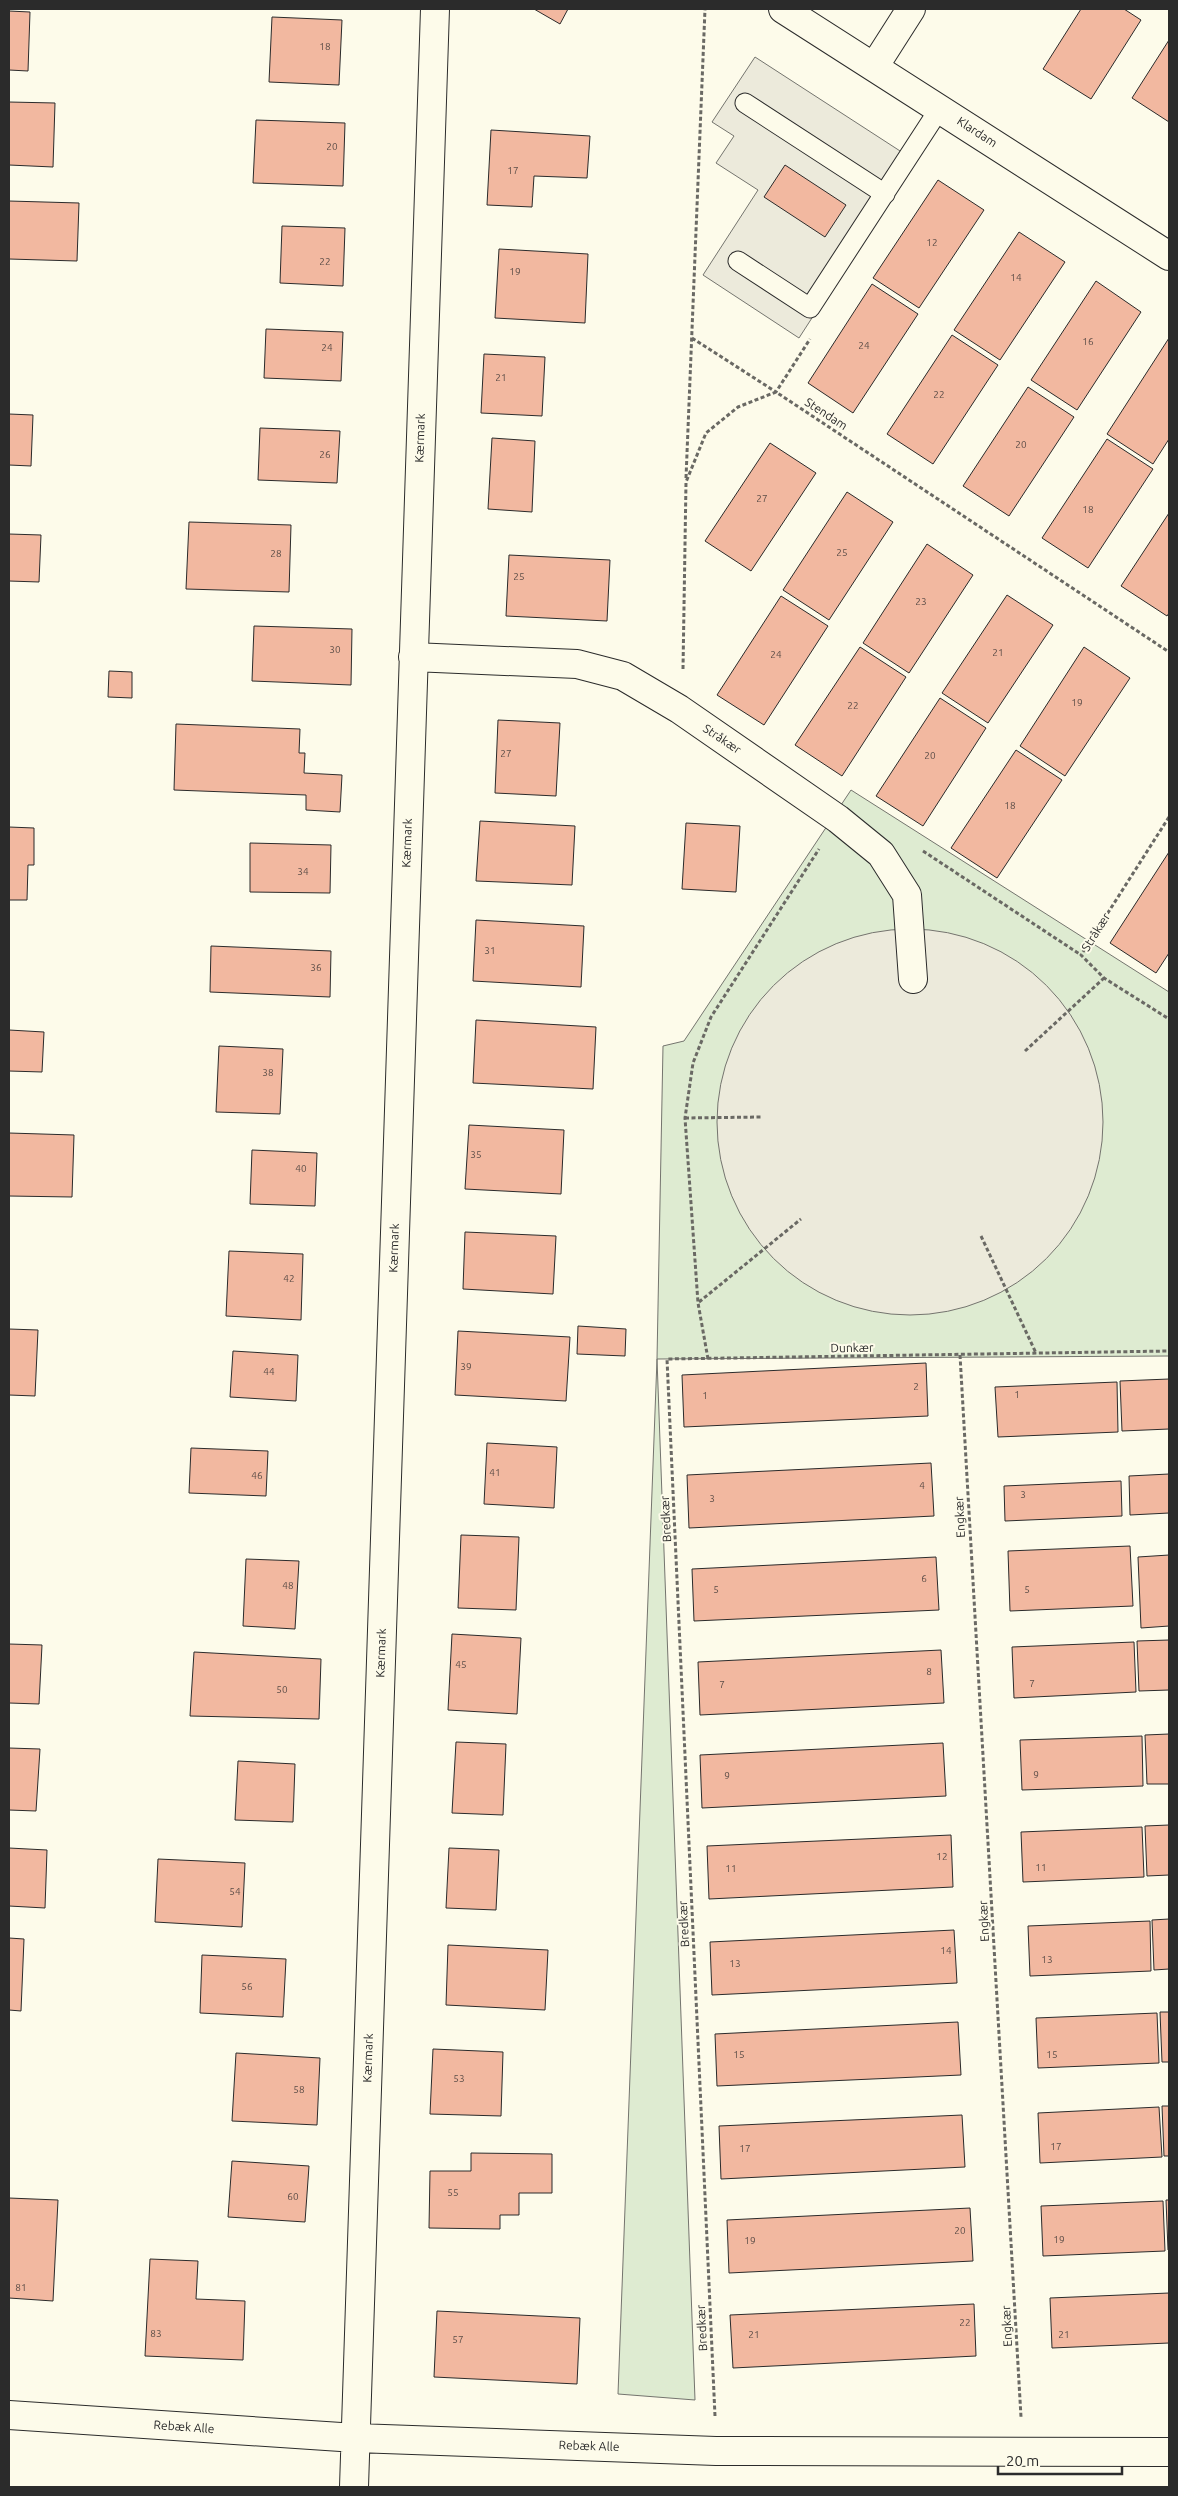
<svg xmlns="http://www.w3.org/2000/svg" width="1178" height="2496" font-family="Ubuntu,sans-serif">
  <rect width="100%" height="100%" fill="#fdfbea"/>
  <path fill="#deebd1" stroke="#74746e" d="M851,790L1169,992V1356L657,1359L695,2400L618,2394L657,1359L663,1046L684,1041Z"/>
  <path fill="#eceadb" stroke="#74746e" d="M755,57L914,160L799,338L703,275L758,190L716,163L734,136L712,122Z
    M717 1122a193 193 0 1 1 386 0a193 193 0 1 1-386 0Z"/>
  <path fill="#f2b8a0" stroke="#2b2b2b" d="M534,9H568L560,24Z
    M1081,9H1124L1141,20L1091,99L1043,69Z
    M9,11L30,12L28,71L9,70Z
    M272,17L342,20L339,85L269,82Z
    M1169,40V122L1132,98Z
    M9,102L55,103L53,167L9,165Z
    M256,120L345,123L343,186L253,183Z
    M491,130L590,136L587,178L534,176L532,207L487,205Z
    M785,165L846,205L825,237L764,197Z
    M938,180L984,210L919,308L873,278Z
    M9,201L79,203L77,261L9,259Z
    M282,226L345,228L343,286L280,283Z
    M1019,232L1065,262L1000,360L954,330Z
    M499,249L588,254L585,323L495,318Z
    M1096,281L1141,312L1077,410L1031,380Z
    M872,284L918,314L853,413L808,383Z
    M266,329L343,332L341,381L264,378Z
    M952,335L998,365L933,464L887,434Z
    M1169,338V439L1153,464L1107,434Z
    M484,354L545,357L542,416L481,413Z
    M1028,387L1074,417L1009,516L963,486Z
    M9,414L33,415L31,466L9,465Z
    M260,428L340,431L337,483L258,480Z
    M492,438L535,441L532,512L488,509Z
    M1107,439L1153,469L1088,568L1042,538Z
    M770,443L816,473L751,571L705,541Z
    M847,492L893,522L829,620L783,590Z
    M1169,513V613L1167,616L1121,586Z
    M189,522L291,525L289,592L186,589Z
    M9,534L41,535L39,582L9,581Z
    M927,544L973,575L909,673L863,643Z
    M509,555L610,560L607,621L506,616Z
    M1007,595L1053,625L988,723L942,693Z
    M781,596L828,626L764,725L717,695Z
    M254,626L352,629L351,685L252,681Z
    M860,647L906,677L842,776L795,745Z
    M1084,647L1130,678L1065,776L1020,746Z
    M109,671L132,672V698L108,697Z
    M940,698L986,728L923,826L876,796Z
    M498,720L560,723L556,796L495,793Z
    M176,724L300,729L299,753H305L304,773L342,775L340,812L306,810V795L174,790Z
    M1016,750L1062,780L997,878L951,848Z
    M480,821L575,826L572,885L476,881Z
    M686,823L740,826L736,892L682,889Z
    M9,827L34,828V865H28L27,900H9Z
    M250,843L331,845L330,893L250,892Z
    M1169,852V953L1156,973L1110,943Z
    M476,920L584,926L581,987L473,981Z
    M211,946L331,951L330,997L210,992Z
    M476,1020L596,1027L593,1089L473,1083Z
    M9,1030L44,1032L42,1072L9,1071Z
    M219,1046L283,1049L280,1114L216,1112Z
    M469,1125L564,1130L561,1194L465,1189Z
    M9,1133L74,1135L72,1197L9,1196Z
    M252,1150L317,1153L315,1206L250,1204Z
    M465,1232L556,1236L553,1294L463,1289Z
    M229,1251L303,1254L301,1320L226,1316Z
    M578,1326L626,1329L625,1356L577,1354Z
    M9,1329L38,1330L35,1396L9,1395Z
    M458,1331L570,1337L566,1401L455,1395Z
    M233,1351L298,1355L296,1401L230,1397Z
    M926,1363L928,1416L684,1427L682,1375Z
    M1169,1379V1429L1122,1431L1120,1381Z
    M1117,1382L1118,1432L998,1437L995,1387Z
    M487,1443L557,1447L554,1508L484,1504Z
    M191,1448L268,1451L266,1496L189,1493Z
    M931,1463L934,1516L689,1528L687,1475Z
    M1169,1474V1513L1130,1515L1129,1476Z
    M1121,1481L1122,1516L1005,1521L1004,1486Z
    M461,1535L519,1537L516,1610L458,1608Z
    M1130,1546L1133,1606L1010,1611L1008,1551Z
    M1169,1555V1626L1141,1628L1138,1557Z
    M936,1557L939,1610L694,1621L692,1569Z
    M246,1559L299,1561L295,1629L243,1626Z
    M452,1634L521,1638L517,1714L448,1710Z
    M1169,1640V1690L1139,1691L1137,1641Z
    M1134,1642L1136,1692L1014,1698L1012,1647Z
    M9,1644L42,1645L39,1704L9,1703Z
    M941,1650L944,1703L700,1715L698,1662Z
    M194,1652L321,1659L319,1719L190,1716Z
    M1169,1734V1784H1147L1145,1735Z
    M1142,1736L1143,1786L1022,1790L1020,1740Z
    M456,1742L506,1744L503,1815L452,1813Z
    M943,1743L946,1796L702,1808L700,1755Z
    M9,1748L40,1749L36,1811L9,1810Z
    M238,1761L295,1764L293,1822L235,1820Z
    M1169,1825V1875L1147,1876L1145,1826Z
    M1142,1827L1144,1877L1023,1882L1021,1832Z
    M951,1835L953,1887L709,1899L707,1846Z
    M9,1848L47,1850L45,1908L9,1906Z
    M449,1848L499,1850L496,1910L446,1908Z
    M158,1859L245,1863L242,1927L155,1922Z
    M1169,1919V1969L1154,1970L1152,1920Z
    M1150,1921L1151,1971L1030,1976L1028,1926Z
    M954,1930L957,1983L712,1995L710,1942Z
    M9,1938L24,1939L21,2011L9,2010Z
    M448,1945L548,1950L545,2010L446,2005Z
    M202,1955L286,1959L283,2017L200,2013Z
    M1160,2012H1169V2062H1162Z
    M1157,2013L1159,2063L1038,2068L1036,2018Z
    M958,2022L961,2075L717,2086L715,2034Z
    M433,2049L503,2052L501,2116L430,2114Z
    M236,2053L320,2058L317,2125L232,2121Z
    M1162,2106H1169V2156H1164Z
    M1159,2107L1162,2157L1040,2163L1038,2113Z
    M962,2115L965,2167L721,2179L719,2126Z
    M471,2153L552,2154V2193H519V2215H500V2229L429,2228L430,2171H471Z
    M232,2161L309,2166L305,2222L228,2217Z
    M9,2198L58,2200L53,2301L9,2298Z
    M1166,2200H1169V2250H1168Z
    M1163,2201L1165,2251L1043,2256L1041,2206Z
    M970,2208L973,2261L729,2273L727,2220Z
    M150,2259L198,2261L196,2299L245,2301L243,2360L145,2356Z
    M1169,2293V2343L1052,2348L1050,2298Z
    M974,2304L976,2356L733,2368L730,2315Z
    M437,2311L580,2318L577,2384L434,2377Z"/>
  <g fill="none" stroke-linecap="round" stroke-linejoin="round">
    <g stroke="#2b2b2b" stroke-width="21">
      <path id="lane" d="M745,103L885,194
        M738,261L810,308L940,108"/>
    </g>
    <g stroke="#2b2b2b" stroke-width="30">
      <path id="street" d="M783,9L1169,256
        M874,67L911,9
        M413,657L577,664L623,676L679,709L838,819L881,854L907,895L913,979
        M9,2415L356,2438L716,2451L1169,2452
        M354,2487L435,9"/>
    </g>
    <path stroke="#6a6964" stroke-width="3" stroke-dasharray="4 2.5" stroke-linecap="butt" d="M692,338L776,392L810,339
      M686,478L705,9
      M683,669L686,482L706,433L738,407L776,392L1169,652
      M1169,817L1081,955L1104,978L1169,1019
      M923,851L1081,955
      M1025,1051L1104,978
      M685,1118L761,1117
      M981,1236L1036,1353
      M699,1302L801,1219
      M960,1355L1021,2417
      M708,1359L698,1303L685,1118L693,1063L711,1017L819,849
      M715,2416L667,1359L1169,1351"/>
    <use href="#lane" stroke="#fdfbea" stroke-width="19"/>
    <use href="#street" stroke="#fdfbea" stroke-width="28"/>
  </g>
  <g text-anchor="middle" stroke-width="4" stroke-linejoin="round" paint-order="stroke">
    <g font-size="10" fill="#5d4e48">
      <text x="325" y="50">18</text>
      <text x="332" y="150">20</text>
      <text x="513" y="174">17</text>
      <text x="932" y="246">12</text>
      <text x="325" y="265">22</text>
      <text x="515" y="275">19</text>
      <text x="1016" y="281">14</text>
      <text x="1088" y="345">16</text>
      <text x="864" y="349">24</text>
      <text x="327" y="351">24</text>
      <text x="501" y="381">21</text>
      <text x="939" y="398">22</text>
      <text x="1021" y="448">20</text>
      <text x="325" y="458">26</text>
      <text x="762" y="502">27</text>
      <text x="1088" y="513">18</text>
      <text x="842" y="556">25</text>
      <text x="276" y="557">28</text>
      <text x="519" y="580">25</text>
      <text x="921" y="605">23</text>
      <text x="335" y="653">30</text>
      <text x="998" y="656">21</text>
      <text x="776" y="658">24</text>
      <text x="1077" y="706">19</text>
      <text x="853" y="709">22</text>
      <text x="506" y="757">27</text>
      <text x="930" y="759">20</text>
      <text x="1010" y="809">18</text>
      <text x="303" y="875">34</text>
      <text x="490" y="954">31</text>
      <text x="316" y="971">36</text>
      <text x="268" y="1076">38</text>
      <text x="476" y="1158">35</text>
      <text x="301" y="1172">40</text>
      <text x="289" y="1282">42</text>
      <text x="466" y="1370">39</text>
      <text x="269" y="1375">44</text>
      <text x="916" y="1390">2</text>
      <text x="1017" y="1398">1</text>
      <text x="705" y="1399">1</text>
      <text x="495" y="1476">41</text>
      <text x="257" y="1479">46</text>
      <text x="922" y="1489">4</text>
      <text x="1023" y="1498">3</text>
      <text x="712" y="1502">3</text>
      <text x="924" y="1582">6</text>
      <text x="288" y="1589">48</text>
      <text x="716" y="1593">5</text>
      <text x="1027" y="1593">5</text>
      <text x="461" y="1668">45</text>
      <text x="929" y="1675">8</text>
      <text x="1032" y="1687">7</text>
      <text x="722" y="1688">7</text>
      <text x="282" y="1693">50</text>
      <text x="1036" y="1778">9</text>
      <text x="727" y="1779">9</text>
      <text x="942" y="1860">12</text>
      <text x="1041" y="1871">11</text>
      <text x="731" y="1872">11</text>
      <text x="235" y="1895">54</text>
      <text x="946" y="1954">14</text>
      <text x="1047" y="1963">13</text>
      <text x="735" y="1967">13</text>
      <text x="247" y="1990">56</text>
      <text x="739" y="2058">15</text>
      <text x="1052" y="2058">15</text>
      <text x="459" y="2082">53</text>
      <text x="299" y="2093">58</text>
      <text x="1056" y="2150">17</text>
      <text x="745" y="2152">17</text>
      <text x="453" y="2196">55</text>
      <text x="293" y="2200">60</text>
      <text x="960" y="2234">20</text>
      <text x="1059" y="2243">19</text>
      <text x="750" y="2244">19</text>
      <text x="21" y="2291">81</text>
      <text x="965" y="2326">22</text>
      <text x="156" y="2337">83</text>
      <text x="754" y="2338">21</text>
      <text x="1064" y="2338">21</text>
      <text x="458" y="2343">57</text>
    </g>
    <g font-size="12" fill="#2b2b2b" stroke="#fdfbea">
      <text transform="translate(977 132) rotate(33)" y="4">Klardam</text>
      <text transform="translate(826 414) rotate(33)" y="4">Stendam</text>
      <text transform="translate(420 438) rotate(-88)" y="4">Kærmark</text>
      <text transform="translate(722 739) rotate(34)" y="4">Stråkær</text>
      <text transform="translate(407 843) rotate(-88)" y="4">Kærmark</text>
      <text transform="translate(1096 932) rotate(-58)" y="4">Stråkær</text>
      <text transform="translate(394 1248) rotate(-88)" y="4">Kærmark</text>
      <text transform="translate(852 1348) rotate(-1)" y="4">Dunkær</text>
      <text transform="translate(960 1517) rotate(-93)" y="4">Engkær</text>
      <text transform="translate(666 1519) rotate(-93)" y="4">Bredkær</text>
      <text transform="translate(381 1653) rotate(-88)" y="4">Kærmark</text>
      <text transform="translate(984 1921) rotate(-93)" y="4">Engkær</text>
      <text transform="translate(684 1924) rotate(-93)" y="4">Bredkær</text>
      <text transform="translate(368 2058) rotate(-88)" y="4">Kærmark</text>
      <text transform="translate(1007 2326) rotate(-93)" y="4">Engkær</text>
      <text transform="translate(702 2328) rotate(-93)" y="4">Bredkær</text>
      <text transform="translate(184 2427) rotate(4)" y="4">Rebæk Alle</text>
      <text transform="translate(589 2446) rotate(2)" y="4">Rebæk Alle</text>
    </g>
  </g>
  <rect width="1178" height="2496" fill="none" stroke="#2b2b2b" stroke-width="20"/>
  <path d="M998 2466v8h124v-8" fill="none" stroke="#2b2b2b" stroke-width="2.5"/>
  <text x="1006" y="2466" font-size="15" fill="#2b2b2b" stroke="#fdfbea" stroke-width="4" paint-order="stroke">20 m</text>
</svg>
